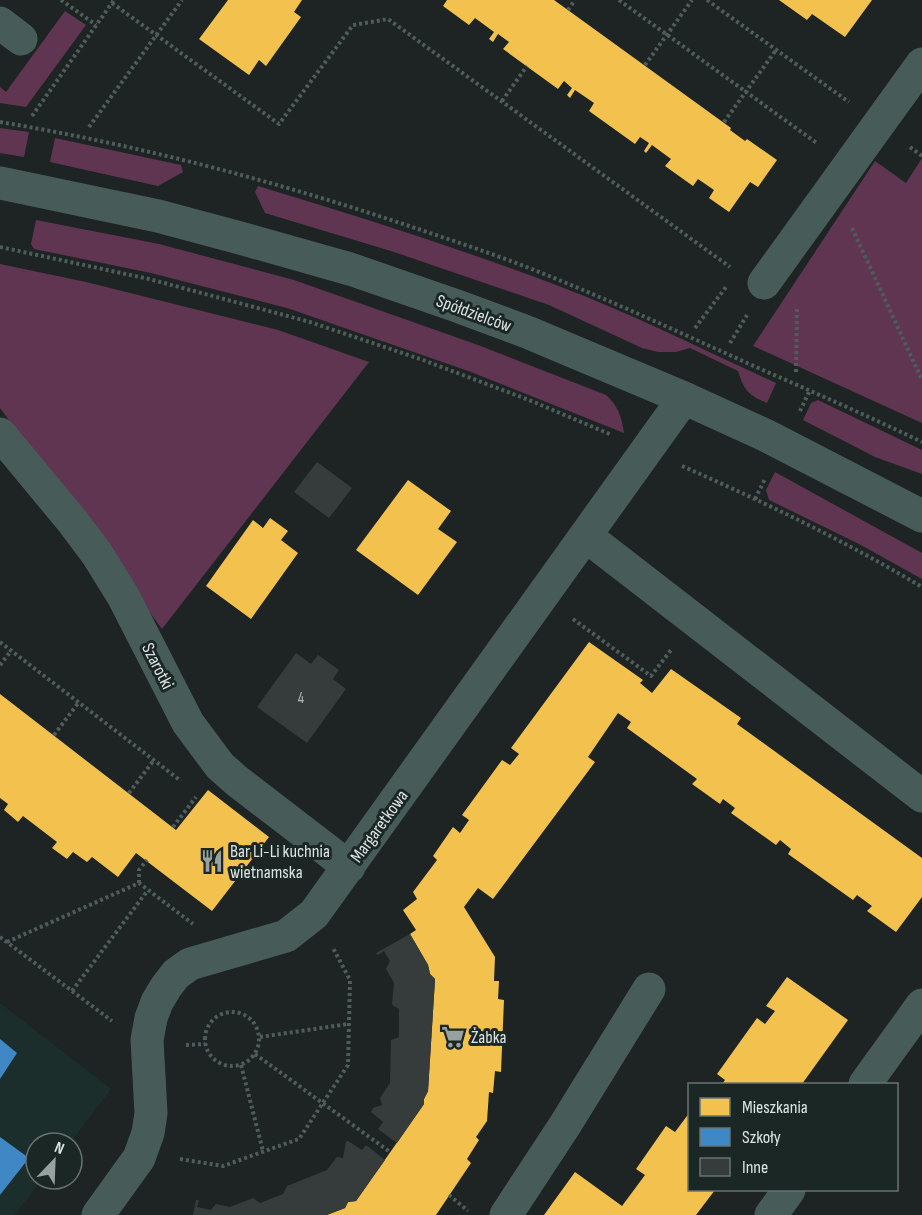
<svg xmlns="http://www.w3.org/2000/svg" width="922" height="1215" font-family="'Sofia Sans Condensed',sans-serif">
  <rect width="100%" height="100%" fill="#1d2423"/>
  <path fill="#1b2e2c" d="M0,1003L111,1089L70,1143H36V1179H42L15,1215H0Z"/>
  <path fill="#603551" d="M65,11L86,25L26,107L0,103V87L6,92Z
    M0,128L29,132L24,157L0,153Z
    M55,138L181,165L183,172L158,186L50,162Z
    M922,158V423L753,346L875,161L906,183Z
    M258,186C358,216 458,248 556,285C631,313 703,350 776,383L767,403C748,395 744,390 738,371L690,348L676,352H658L642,348L549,305L394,252L265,213L255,192Z
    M36,220L159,244L294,280L478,345L606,395C618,405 622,418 624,433L471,372L287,308L151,273L34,249L31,244Z
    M0,264L86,282L278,330L369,362L162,629L0,408Z
    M818,400L922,450V474L875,457L803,420L811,403Z
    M775,472L922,553V579L859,544L769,500L766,490Z"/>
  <path fill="#f2c14e" d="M228,0H302L294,12L301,17L266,66L259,60L249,75L199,39Z
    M447,0H554L731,128L730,130L745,141L747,139L777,160L758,187L750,182L729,212L709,198L714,190L698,179L693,186L665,166L671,159L652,145L646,153L644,151L649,143L640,137L635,144L589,111L594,103L575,90L570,98L567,95L572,88L564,81L558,89L503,49L509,42L498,34L493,42L489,39L494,32L475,18L469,25L443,6Z
    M779,0H872L845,37L812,14L807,20Z
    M408,480L451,511L438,529L457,542L418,595L356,550Z
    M270,518L288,531L281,540L298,553L251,619L206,586L253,520L263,528Z
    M589,642L643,680L640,683L652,693L671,669L741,718L737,724L922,858V897L896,932L867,911L872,906L857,895L853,900L788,854L791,849L780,840L776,845L731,813L735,808L723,799L720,804L692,784L697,779L627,728L631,722L618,713L588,757L595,762L493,899L478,888L464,907L495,957L494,981H499L498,999L504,1000L501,1072L495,1071L493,1093L489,1092L487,1121L476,1137L479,1140L467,1159L471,1163L436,1215H327L345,1208L348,1202L356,1201L424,1104V1099L428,1091L435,979L430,974L428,965L410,934L416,930L403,910L417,899L413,892L437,860L433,856L453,827L460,833L469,820L462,815L502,760L510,765L519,754L511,748Z
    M0,694L176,830L208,790L269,837L212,911L136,853L118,877L92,857L87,862L73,852L67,859L52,848L57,842L23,816L18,822L4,810L8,804L0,798Z
    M787,977L848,1020L802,1084H722L725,1080L717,1074L757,1018L765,1024L775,1011L766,1006Z
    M690,1112V1190H715L696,1215H544L575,1172L622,1206L645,1175L636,1169L666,1126L675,1132Z"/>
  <path fill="#3f88c5" d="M0,1039L17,1053L0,1079Z
    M0,1137L29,1158L0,1195Z"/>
  <path fill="#363c3b" d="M317,462L352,488L329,518L294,492Z
    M296,653L311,664L318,655L339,670L333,679L346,689L307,743L257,707Z
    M410,934L428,965L430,974L435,979L428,1091L424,1099V1104L397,1143L378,1129L383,1122L371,1112L373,1108L382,1105L380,1098L390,1083L391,1040L399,1037V1009L392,1005L394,983L386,969L390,961L384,951L378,955L376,953Z
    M348,1141L362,1150L366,1145L385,1160L356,1201L348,1202L345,1208L326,1215H193L196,1200H199L197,1207L211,1210L216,1204L230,1207L253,1198L260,1203L283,1194L287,1186L327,1170L337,1157L343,1158L346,1142Z"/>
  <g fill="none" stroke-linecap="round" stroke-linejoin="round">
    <path stroke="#4e5d5b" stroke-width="4" stroke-dasharray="3 3" stroke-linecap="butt" d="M61,0L96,25
      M619,0L818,144
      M707,0L849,102
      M112,3L279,124L353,25L388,19L730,267
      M568,10L575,0
      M645,65L692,0
      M502,101L527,66
      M32,116L114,0
      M0,122C144,146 286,184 424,231C466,245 508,259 549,276C616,303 681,333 747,363C806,389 864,414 922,442
      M724,122L776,50
      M89,127L182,0
      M910,147L922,156
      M852,228L922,380
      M0,247L149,279L310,322L423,360L529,400L612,435
      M695,328L726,287
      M730,343L747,315
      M796,372L797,306
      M800,411L810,390
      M682,466C764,502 845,541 922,587
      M755,499L765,479
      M573,619L651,676L671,650
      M0,642L181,781
      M0,665L11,651
      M54,735L79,702
      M129,793L154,760
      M173,827L196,797
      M139,883V870L147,860
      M0,937L112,1021
      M7,942L139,883L193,924
      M72,991L148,890
      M205 1039a27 27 0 1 1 54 0a27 27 0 1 1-54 0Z
      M260,1037L348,1024
      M186,1045L205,1044
      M255,1054L390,1152
      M241,1065L263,1151
      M180,1159L223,1166L299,1139L348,1065L350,980L333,948
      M449,1195L468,1211"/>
    <path stroke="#475c59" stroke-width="33" d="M0,23L21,39
      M0,183L158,216L240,238L350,269L457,306L527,332L684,398L765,435L922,516
      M764,283L922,64
      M0,434L73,522L97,554L123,596L188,723L220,766L237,781L349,867
      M586,536L922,796
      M865,1084L922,1005
      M98,1215L139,1158L148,1133L151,1113L147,1040L151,1018L157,1002L166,987L176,974L190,964L286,936L314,914L684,398
      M506,1215L565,1125L649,989
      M771,1215L789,1190"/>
  </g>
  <defs>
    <g id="restaurant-bare" transform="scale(1.8)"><path d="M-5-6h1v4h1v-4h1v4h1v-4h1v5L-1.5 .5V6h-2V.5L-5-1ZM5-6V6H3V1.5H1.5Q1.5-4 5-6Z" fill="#99a1a0" stroke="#1a2725" stroke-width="2.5" paint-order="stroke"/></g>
    <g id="supermarket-bare" transform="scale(1.8)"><path d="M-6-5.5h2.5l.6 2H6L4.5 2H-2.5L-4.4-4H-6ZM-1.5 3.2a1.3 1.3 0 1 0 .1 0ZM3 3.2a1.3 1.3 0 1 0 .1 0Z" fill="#99a1a0" stroke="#1a2725" stroke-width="2.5" paint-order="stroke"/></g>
  </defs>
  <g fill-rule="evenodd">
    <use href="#restaurant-bare" x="212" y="861"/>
    <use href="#supermarket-bare" x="453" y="1037"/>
  </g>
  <g text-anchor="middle" stroke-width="6" stroke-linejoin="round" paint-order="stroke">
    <g font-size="15" fill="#b2bab9">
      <text x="301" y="703">4</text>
    </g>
    <g font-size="18" fill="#dce4e3" stroke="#1a2725">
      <text transform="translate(474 313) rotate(20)" y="6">Spółdzielców</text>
      <text transform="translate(158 666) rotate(63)" y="6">Szarotki</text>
      <text transform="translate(379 826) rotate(-54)" y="6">Margaretkowa</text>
    </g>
    <g font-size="18" fill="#dce4e3" stroke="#1a2725" text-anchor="start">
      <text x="230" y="857">Bar Li-Li kuchnia<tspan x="230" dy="21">wietnamska</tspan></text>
      <text x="471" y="1043">Żabka</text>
    </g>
  </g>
  <rect x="688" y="1083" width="210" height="108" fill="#1a2725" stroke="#687371" stroke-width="1.5"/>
  <rect x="700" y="1098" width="30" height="18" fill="#f2c14e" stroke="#687371" stroke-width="1.5"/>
  <text x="742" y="1113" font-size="18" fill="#dce4e3">Mieszkania</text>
  <rect x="700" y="1128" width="30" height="18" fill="#3f88c5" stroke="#687371" stroke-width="1.5"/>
  <text x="742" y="1143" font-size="18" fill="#dce4e3">Szkoły</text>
  <rect x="700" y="1158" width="30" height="18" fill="#363c3b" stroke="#687371" stroke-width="1.5"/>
  <text x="742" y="1173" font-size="18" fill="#dce4e3">Inne</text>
  <g transform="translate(54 1161) rotate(23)"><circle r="28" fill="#1a2725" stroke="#687371" stroke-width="1.5"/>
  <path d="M0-4.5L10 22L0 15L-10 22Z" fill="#99a1a0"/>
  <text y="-9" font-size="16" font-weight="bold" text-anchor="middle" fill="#dce4e3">N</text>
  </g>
</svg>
